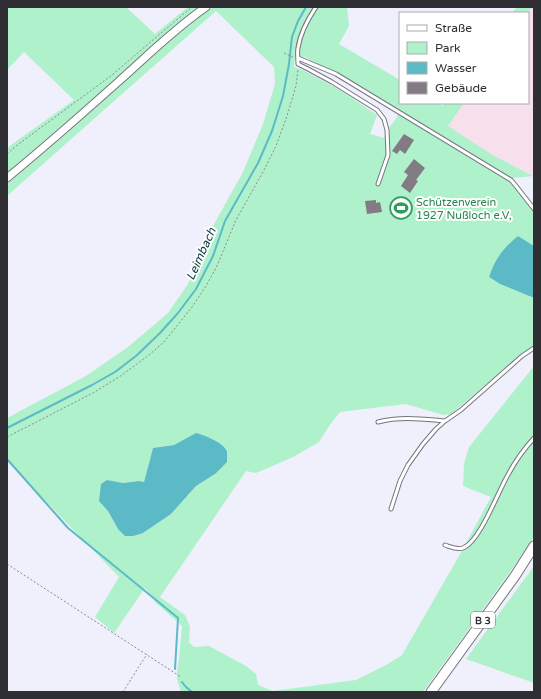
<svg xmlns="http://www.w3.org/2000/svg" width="541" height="699" font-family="'Varela Round',sans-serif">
  <rect width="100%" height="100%" fill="#eff0fb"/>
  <path fill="#f7dfeb" d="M532,7H534V176L491,154L448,126L464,103H528V13Z"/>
  <path fill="#aff1cb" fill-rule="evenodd" d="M7,7H126L155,34L188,7H198L167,32L111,83L7,173V149L11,145L74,100L24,52L7,70Z
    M212,7H347L349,26L339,44L400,80V103H438L443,106L445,103H464L448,126L491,154L533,176L513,178L534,211V246L518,236L489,277L500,284L534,298V346L513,362L451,414L443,415L406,404L340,412L329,426L319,442L293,457L256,473L246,471L160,597L185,615L190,627L189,642L194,647L209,646L246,666L256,674L258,685L273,691L356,680L388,664L402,655L459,556L491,497L463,486L464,464L469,447L534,366V537L510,572L423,692H181L177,679V671L179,659L182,626L156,603L145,588L114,633L95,617L119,577L7,461V418L86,376L128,347L168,313L188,284L213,226L243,172L263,124L275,84L274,67L216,11L78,133L7,196V184L66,134L166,44L204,13ZM295,56L305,57L400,111L395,120L388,129L384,138L370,134L377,115L340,90L303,70L294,67ZM196,433L215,474L196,486L171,514L143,533L118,529L108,511L107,480L123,483L139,481L144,482L153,448L174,445Z
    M517,7H532L528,13H512Z
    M534,566V683L466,659Z"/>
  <path fill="#5cbac7" d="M518,236L534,246V298L500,284L489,277C495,259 504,247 518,236Z
    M196,433C204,435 225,443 227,452C227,455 227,459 227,462L215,474L196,486L171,514L143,533L133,536H125L118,529L108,511L99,501L101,484L107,480L123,483L139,481L144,482L153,448L174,445Z"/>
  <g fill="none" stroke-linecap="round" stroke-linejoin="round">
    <path stroke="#5cbac7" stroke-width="2" d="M7,428L92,385L115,372L136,356L160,333L178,313L196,289L213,256L225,221L258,163L272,131L283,96L289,64L292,37L298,21L306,7
      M7,459L68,528L178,618L175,669
      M182,682L186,687L192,692"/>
  </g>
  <path fill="#827b83" d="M404,134L414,140L405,154L400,150L397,154L392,151Z
    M414,159L425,168L416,180L418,181L410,193L401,186L408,175L404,172Z
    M376,200V203L380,202L382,212L367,214L365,201Z"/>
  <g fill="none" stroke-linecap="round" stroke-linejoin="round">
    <g stroke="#74757e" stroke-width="5">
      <path id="service" d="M316,7C308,19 300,34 298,48C297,53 298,59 298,64L308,69L332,82L377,110L384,119L387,130L388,155L378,184
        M298,58L336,74L511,180L516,186L534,209
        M378,422C400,416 422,419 445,421
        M391,509L400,481L408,465L423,444L436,429L445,421L461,410L522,356L534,348
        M445,545C451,547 457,550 463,548C480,542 499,489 509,473C516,460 524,449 534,438"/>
    </g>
    <g stroke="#74757e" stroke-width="9">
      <path id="tertiary" d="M7,178C45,147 81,115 118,82C146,57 174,29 206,7"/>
    </g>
    <g stroke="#74757e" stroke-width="11">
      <path id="primary" d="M431,692L515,576L534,546"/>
    </g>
    <path stroke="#898a91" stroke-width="1" stroke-dasharray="2 2" stroke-linecap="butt" d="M284,53L293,57
      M7,154L16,146L112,75L161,33L192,7
      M7,437L93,393L122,375L149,355L164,342L192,307L206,286L217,266L236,220L263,172L276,146L287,116L296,86L298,69
      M7,564L181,677
      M123,692L147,654"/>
    <use href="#service" stroke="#fff" stroke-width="3"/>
    <use href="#tertiary" stroke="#fff" stroke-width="7"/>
    <use href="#primary" stroke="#fff" stroke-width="9"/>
  </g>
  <defs>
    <g id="stadium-ring" transform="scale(1.15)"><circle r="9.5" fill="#fefefe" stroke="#2e9e5b" stroke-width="1.5"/><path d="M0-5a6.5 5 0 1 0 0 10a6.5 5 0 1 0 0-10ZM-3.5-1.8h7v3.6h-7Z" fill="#2e9e5b"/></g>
  </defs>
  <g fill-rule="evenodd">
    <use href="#stadium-ring" x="401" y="208"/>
  </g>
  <g text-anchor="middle" stroke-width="4" stroke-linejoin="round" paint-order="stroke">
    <rect fill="#fefefe" stroke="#6d6d70" stroke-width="1" x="471" y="612" width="24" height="16" rx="3"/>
    <g font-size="10" font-weight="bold" fill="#2f2f33">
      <text x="483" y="624">B 3</text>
    </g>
    <g font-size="11" fill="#27864d" stroke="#fefefe" text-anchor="start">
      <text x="416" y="206">Schützenverein<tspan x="416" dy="13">1927 Nußloch e.V,</tspan></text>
    </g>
    <g font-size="12" font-style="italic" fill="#0c3a3f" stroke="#fefefe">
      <text transform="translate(201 254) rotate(-66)" y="4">Leimbach</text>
    </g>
  </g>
  <rect width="541" height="699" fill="none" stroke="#2f2f33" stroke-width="16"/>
  <rect x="399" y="12" width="130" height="92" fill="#fefefe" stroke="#ababad"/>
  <rect x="407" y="25" width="20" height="6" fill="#ffffff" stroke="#ababad"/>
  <text x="435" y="32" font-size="12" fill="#2f2f33">Straße</text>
  <rect x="407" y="42" width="20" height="12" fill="#aff1cb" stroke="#ababad"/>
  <text x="435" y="52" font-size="12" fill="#2f2f33">Park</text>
  <rect x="407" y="62" width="20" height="12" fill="#5cbac7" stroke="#ababad"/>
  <text x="435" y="72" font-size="12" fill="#2f2f33">Wasser</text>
  <rect x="407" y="82" width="20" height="12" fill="#827b83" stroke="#ababad"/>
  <text x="435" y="92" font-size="12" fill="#2f2f33">Gebäude</text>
</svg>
